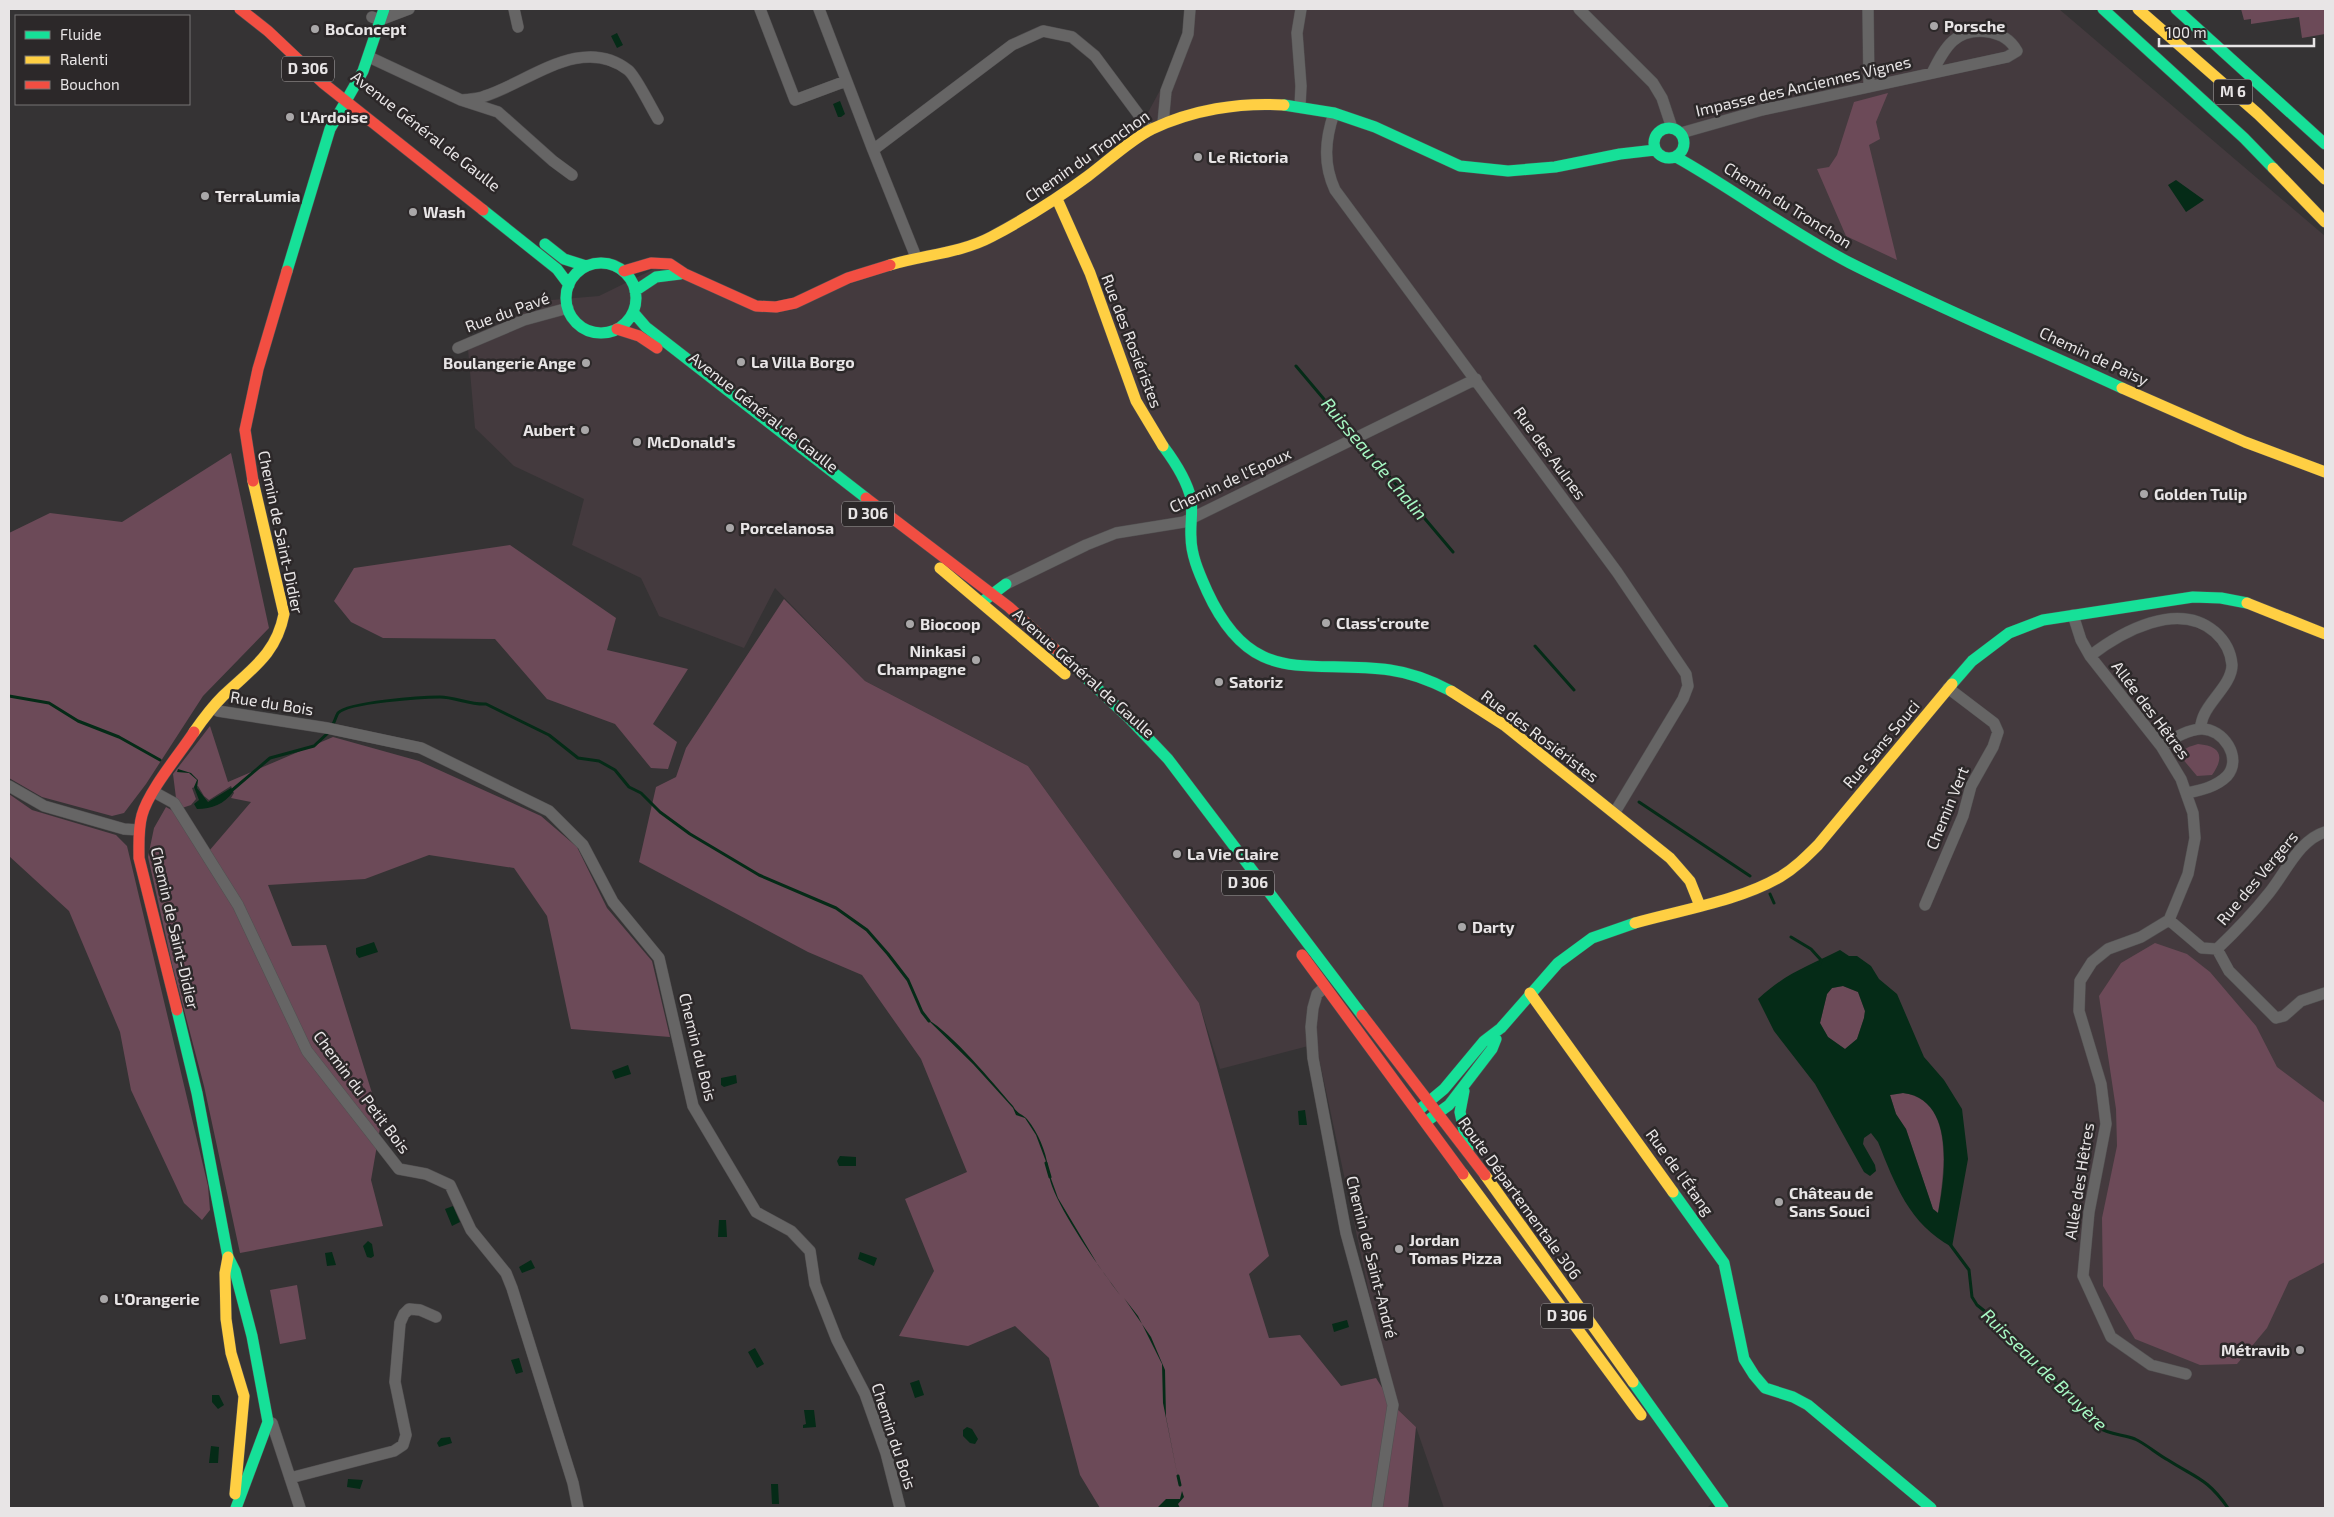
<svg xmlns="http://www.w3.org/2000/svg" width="2334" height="1517" font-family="'Exo 2',sans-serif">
  <rect width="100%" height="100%" fill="#353334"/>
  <path fill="#443a3e" d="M1194,9H2059L2325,236V1508H1723L1716,1499L1707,1508H1444L1416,1427L1393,1405L1316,1044L1220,1069L1199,1003L1028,766L865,681L775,588L744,648L659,616L641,578L572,545L584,499L514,466L475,428L467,338L551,300L599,296L656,268L776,307L993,239L1131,144L1192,31Z"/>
  <path fill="#6c4a58" d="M2241,9H2325V34L2302,38L2299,17L2251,24V19L2244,20Z
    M1888,93L1876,122L1880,139L1869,145L1897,260L1846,236L1817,169L1829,167L1837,155L1854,102Z
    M231,453L269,628L203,696L146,784L124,813L112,816L42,797L9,778V533L50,513L122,522Z
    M510,545L616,618L607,650L688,669L653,724L677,742L668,769L651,768L615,724L547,699L495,639L383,638L351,622L334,601L354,568Z
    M784,599L865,681L1028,766L1199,1003L1269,1256L1249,1274L1269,1338L1300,1335L1341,1386L1376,1378L1393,1405L1416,1427L1408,1508H1100L1080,1475L1049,1358L1015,1326L968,1346L899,1336L934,1271L905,1199L967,1172L921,1059L862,975L808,952L639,862L656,787L676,777L686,748Z
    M210,726L228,782L333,737L419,761L541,816L577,847L607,908L652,961L670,1037L571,1029L547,916L514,868L429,855L365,879L268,885L292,946L326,945L381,1122L371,1180L383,1226L240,1253L204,1086L172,964L148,857L154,828L166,807L175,812L209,851L251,802L231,798L234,793L231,786L209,800L204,796L198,786L192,788L196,799L191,805L182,808L176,798L173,774Z
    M2198,744C2221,746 2225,757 2212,775L2197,776L2181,757C2183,747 2189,747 2198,744Z
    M9,794L32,810L116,835L127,846L208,1186L210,1210L202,1220L184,1203L131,1090L120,1032L69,911L9,856Z
    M2155,943L2187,954L2210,972L2256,1026L2277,1067L2325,1103V1262L2289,1281L2267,1328L2237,1364L2200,1365L2135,1339L2103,1286L2102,1218L2117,1146L2116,1109L2099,996L2121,963Z
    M1843,986L1858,992L1865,1011L1864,1018L1857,1039L1845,1049L1828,1037L1820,1023L1827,994L1832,988Z
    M1903,1093C1957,1100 1943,1177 1938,1213L1933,1209L1906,1129L1896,1114L1890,1095Z
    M297,1285L306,1339L280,1344L270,1290Z"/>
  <path fill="#052b17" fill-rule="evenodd" d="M617,33L623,45L617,48L611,36Z
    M840,101L845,114L841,117H838L833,104Z
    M2176,180L2204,200L2186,212L2168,185Z
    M178,769L191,773L198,780L197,788L208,802L231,788L233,792C224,804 212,809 197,809L194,804L199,800L194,787L197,780L189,773L177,772Z
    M374,942L378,952L359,958L356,954V948Z
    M1840,950L1849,956H1857L1871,966L1879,979L1897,994L1924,1057L1944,1080L1962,1109L1968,1159L1952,1247C1909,1224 1895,1184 1878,1142L1871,1133L1864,1138L1863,1144L1875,1165L1876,1171L1870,1176L1864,1172L1815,1084L1774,1031L1758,999C1787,972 1807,967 1840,950ZM1843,986L1858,992L1865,1011L1864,1018L1857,1039L1845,1049L1828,1037L1820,1023L1827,994L1832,988ZM1903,1093C1956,1099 1945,1177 1938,1213L1933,1209L1906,1129L1896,1114L1890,1095Z
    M927,1019C953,1034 993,1083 1013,1106C1017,1114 1023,1114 1027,1119C1038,1132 1046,1152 1048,1167L1036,1135L1025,1118L1016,1115L1013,1108L973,1064Z
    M628,1065L631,1074L615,1079L612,1071Z
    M736,1075L737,1083L724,1087L721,1085V1078Z
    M1305,1110L1307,1125H1299L1298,1111Z
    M840,1156L856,1157V1166H839L837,1161Z
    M1049,1173L1058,1198L1098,1265L1120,1295C1103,1273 1049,1197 1049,1173Z
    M453,1206L460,1222L452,1226L445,1209Z
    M719,1220H726L727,1237H718Z
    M368,1241L372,1244L374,1256L371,1258L367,1257L363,1246Z
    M332,1252L336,1265L327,1266L325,1253Z
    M860,1252L877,1258L874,1266L858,1259Z
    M531,1260L535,1268L522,1273L519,1267Z
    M1124,1298L1151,1337L1165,1370L1166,1417L1178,1478L1163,1403L1162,1364L1138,1316Z
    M1347,1320L1349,1327L1334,1332L1332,1324Z
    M755,1348L764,1364L757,1368L748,1352Z
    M519,1358L523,1372L516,1374L511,1360Z
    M919,1380L924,1395L915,1398L910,1383Z
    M212,1395H219L224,1405L218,1409L212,1402Z
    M804,1410H814L816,1427L803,1428V1425L806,1424Z
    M967,1427L972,1429L978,1439L975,1444L970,1443L963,1436V1430Z
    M450,1437L452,1443L439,1447L437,1443L441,1438Z
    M211,1446L219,1447L218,1463H209Z
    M348,1479L363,1480L360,1489L347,1487Z
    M771,1484H778L779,1504H772Z
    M1182,1491L1184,1497L1178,1504L1180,1508H1157L1166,1499H1180Z"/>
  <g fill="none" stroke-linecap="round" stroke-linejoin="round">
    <path stroke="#052b17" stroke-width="3" d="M1296,366L1453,552
      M1535,646L1574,690
      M9,696L49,703L78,721L119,737L160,760
      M333,724C335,721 336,716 338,713C348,702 423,697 440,697C455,697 470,705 486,704L549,735L578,758L599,761L615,770L629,787L641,793L660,812L690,834L759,875L836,908L867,930L888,954L908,980L922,1012L929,1021
      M230,792L270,758L314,746L329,732
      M1639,802L1750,876
      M1770,894L1774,903
      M1791,937L1811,949L1821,960L1820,964
      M1046,1163L1050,1177
      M1949,1243L1969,1270L1972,1297L1977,1305L1992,1317L1998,1329L2026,1352L2098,1427C2109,1435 2122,1434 2135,1439C2146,1444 2157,1454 2168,1460C2196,1478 2207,1478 2228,1508
      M1178,1476L1180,1485"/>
    <g stroke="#525051" stroke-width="12">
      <path id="street" d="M514,9L518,27
        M760,9L795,100L846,81
        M819,9L873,150
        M1579,9L1653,83L1662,98L1672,128
        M1868,9L1869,87
        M372,17L380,20L409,9
        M369,57L461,100L498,112L553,161L572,175
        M462,100C470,99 478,99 485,96C529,82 582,34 628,70C636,76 651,108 658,119
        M1300,106L1301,86L1297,33L1301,9
        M1334,113C1325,140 1323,164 1335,190L1617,572L1686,674L1688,686L1683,699L1615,812
        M1163,123L1166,91L1188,34L1190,9
        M1681,133L1762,110L2007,57L2017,51C2010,39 2002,35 1989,32C1956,27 1945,47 1932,73
        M916,257L873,150L1012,45L1043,31L1072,37L1095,56L1150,130
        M458,348L524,320L568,308
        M1006,584L1086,545L1116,533L1184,522L1476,379
        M2073,615L2081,640L2090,656L2161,746L2181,779L2193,813L2195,838L2188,874L2169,920L2141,937L2108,949L2092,962L2080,981L2079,1011L2101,1084L2106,1124L2089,1212L2083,1276L2111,1337L2151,1365L2186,1374
        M2090,656C2121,632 2178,600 2215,632C2224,640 2231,652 2232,665C2232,683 2211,699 2204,715C2202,719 2201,724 2200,729
        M213,707L218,711L327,728L421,748L549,811L583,845L613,902L659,958L693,1106L756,1212L791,1231L810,1251L815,1284L837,1340L865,1394L886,1453L900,1508
        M2161,746C2173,739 2186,730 2201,729C2223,728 2243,758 2227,776C2216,787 2201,790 2187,793
        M9,786L44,806L124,829L139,830
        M154,792L174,803L238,905L307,1051L399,1169L426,1174L450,1185L471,1230L506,1273L512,1288L573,1483L578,1508
        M1925,905L1963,816L1971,786L1993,747L1998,732L1994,723L1948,688
        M2169,920L2202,948L2217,949L2229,971L2276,1018L2284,1016L2301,1001L2325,993
        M2217,949C2236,931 2253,913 2269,893C2286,872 2299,840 2325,832
        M1325,987L1317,994L1313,1008L1311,1027L1313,1058L1346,1233L1393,1405L1377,1508
        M268,1422L272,1423L300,1508
        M290,1478L394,1451L403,1445L406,1435L395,1382L400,1323L404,1314L409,1309L420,1310L436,1317"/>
    </g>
    <g stroke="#525051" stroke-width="12">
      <path id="fast" d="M2103,9L2244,138L2273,168
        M2176,9L2325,144
        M1284,105L1334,113L1375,127L1460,166L1508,171L1555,167L1620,154L1655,150
        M1654 143a15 15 0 1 1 30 0a15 15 0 1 1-30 0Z
        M1676,157C1735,190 1790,232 1850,263C1939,308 2031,346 2122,388
        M483,210L557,269L569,285
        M545,244L564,259L586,266
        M566 298a35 35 0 1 1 70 0a35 35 0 1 1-70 0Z
        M287,271L330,129L363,71L384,9
        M635,291L656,277L680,274
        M633,312L646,327L866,498
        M1163,446C1175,462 1187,480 1191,499C1193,512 1190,525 1191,537C1191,556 1200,575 1207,591C1252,689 1305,659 1390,670C1412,673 1432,681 1451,691
        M982,602L1006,584
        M1055,649L1128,717L1168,759L1362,1015
        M1952,684L1972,661L2009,633L2043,620L2193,597L2221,598L2247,603
        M177,1010L197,1093L228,1257L235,1271L252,1336L268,1422L236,1508
        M1464,1091L1460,1112L1468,1149
        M1420,1109L1444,1089L1484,1041L1501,1028L1558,963L1592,938L1635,923
        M1427,1121L1449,1105L1492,1049L1496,1039
        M1673,1192L1724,1263L1744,1359L1754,1375L1765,1388L1793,1397L1808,1405L1931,1508
        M1633,1382L1723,1508"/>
    </g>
    <g stroke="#525051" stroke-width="12">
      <path id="slow" d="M2138,9L2258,114L2325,179
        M2273,168L2325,222
        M1057,199L1090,273L1136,401L1163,446
        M890,265C923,255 961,253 991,237C1025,219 1057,199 1088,176C1107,162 1130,140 1152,129C1192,110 1239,102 1284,105
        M2122,388L2245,442L2325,472
        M940,568L1065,674
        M2247,603L2325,634
        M1451,691L1504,725L1670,858L1690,881L1700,906
        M194,732C203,719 212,707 223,696C251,669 276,655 284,614L253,481
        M1635,923C1681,910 1739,901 1780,877C1795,868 1806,857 1818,845L1952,684
        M1530,993L1673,1192
        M1463,1174L1641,1415
        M1485,1175L1633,1382
        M228,1257L225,1273L226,1319L231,1353L244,1396L235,1494"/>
    </g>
    <g stroke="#525051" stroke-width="12">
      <path id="jam" d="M240,9L268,31L323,83L483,210
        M624,271L651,263L670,264L685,274L756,306L776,307L795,303L848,278L890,265
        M617,329L639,336L657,348
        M253,481L245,430L258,369L287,271
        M866,498L1009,607L1055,649
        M1302,955L1463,1174
        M177,1010L139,858C139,844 138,829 142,815C149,790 179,755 194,732
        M1362,1015L1485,1175"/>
    </g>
    <use href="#street" stroke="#666565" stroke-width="11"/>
    <use href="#fast" stroke="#16e098" stroke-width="11"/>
    <use href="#slow" stroke="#ffcf43" stroke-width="11"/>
    <use href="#jam" stroke="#f24e42" stroke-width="11"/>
  </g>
  <g fill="#a9a7a8" stroke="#2c2829" stroke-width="2">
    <circle cx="1934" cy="26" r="5"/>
    <circle cx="315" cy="29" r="5"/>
    <circle cx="290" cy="117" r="5"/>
    <circle cx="1198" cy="157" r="5"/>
    <circle cx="205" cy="196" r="5"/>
    <circle cx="413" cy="212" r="5"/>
    <circle cx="741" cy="362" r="5"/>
    <circle cx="586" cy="363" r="5"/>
    <circle cx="585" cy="430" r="5"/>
    <circle cx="637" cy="442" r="5"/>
    <circle cx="2144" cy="494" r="5"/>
    <circle cx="730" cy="528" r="5"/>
    <circle cx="1326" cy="623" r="5"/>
    <circle cx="910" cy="624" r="5"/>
    <circle cx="976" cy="660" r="5"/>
    <circle cx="1219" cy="682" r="5"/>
    <circle cx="1177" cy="854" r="5"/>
    <circle cx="1462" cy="927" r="5"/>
    <circle cx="1779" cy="1202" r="5"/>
    <circle cx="1399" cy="1249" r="5"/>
    <circle cx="104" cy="1299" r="5"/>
    <circle cx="2300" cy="1350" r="5"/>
  </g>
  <g text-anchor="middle" stroke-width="5" stroke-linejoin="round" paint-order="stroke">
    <g fill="#2c2829" stroke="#b0acad" stroke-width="1">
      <rect x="282" y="56.5" width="52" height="25" rx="4"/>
      <rect x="2214" y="79.5" width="38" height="25" rx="4"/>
      <rect x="842" y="501.5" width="52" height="25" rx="4"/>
      <rect x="1222" y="870.5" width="52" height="25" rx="4"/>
      <rect x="1541" y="1303.5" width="52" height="25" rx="4"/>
    </g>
    <g font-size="15" font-weight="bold" fill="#e8e5e6">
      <text x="308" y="74">D 306</text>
      <text x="2233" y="97">M 6</text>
      <text x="868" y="519">D 306</text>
      <text x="1248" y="888">D 306</text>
      <text x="1567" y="1321">D 306</text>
    </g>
    <g font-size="16" font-weight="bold" fill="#e8e5e6" stroke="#2c2829" text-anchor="start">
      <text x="1944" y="32">Porsche</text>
      <text x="325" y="35">BoConcept</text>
      <text x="300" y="123">L'Ardoise</text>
      <text x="1208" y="163">Le Rictoria</text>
      <text x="215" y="202">TerraLumia</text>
      <text x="423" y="218">Wash</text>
      <text x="751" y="368">La Villa Borgo</text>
      <text x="576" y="369" text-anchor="end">Boulangerie Ange</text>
      <text x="575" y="436" text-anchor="end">Aubert</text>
      <text x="647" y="448">McDonald's</text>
      <text x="2154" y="500">Golden Tulip</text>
      <text x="740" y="534">Porcelanosa</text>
      <text x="1336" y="629">Class'croute</text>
      <text x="920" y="630">Biocoop</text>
      <text x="966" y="657" text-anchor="end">Ninkasi<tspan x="966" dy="18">Champagne</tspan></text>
      <text x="1229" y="688">Satoriz</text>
      <text x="1187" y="860">La Vie Claire</text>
      <text x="1472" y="933">Darty</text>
      <text x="1789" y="1199">Château de<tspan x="1789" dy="18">Sans Souci</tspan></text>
      <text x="1409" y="1246">Jordan<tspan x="1409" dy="18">Tomas Pizza</tspan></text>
      <text x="114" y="1305">L'Orangerie</text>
      <text x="2290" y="1356" text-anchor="end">Métravib</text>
    </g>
    <g font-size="16" fill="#e8e5e6" stroke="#2c2829">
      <text transform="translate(1803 86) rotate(-13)" y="6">Impasse des Anciennes Vignes</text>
      <text transform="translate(426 131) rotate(38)" y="6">Avenue Général de Gaulle</text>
      <text transform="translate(1087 156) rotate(-35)" y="6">Chemin du Tronchon</text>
      <text transform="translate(1788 205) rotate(32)" y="6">Chemin du Tronchon</text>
      <text transform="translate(507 312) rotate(-20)" y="6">Rue du Pavé</text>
      <text transform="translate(1132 341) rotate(69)" y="6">Rue des Rosiéristes</text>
      <text transform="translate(2094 356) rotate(25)" y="6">Chemin de Paisy</text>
      <text transform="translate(764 412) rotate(38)" y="6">Avenue Général de Gaulle</text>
      <text transform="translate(1550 453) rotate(54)" y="6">Rue des Aulnes</text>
      <text transform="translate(1230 480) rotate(-25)" y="6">Chemin de l'Epoux</text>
      <text transform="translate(281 532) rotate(78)" y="6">Chemin de Saint-Didier</text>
      <text transform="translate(1084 673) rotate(42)" y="6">Avenue Général de Gaulle</text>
      <text transform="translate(272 703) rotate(9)" y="6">Rue du Bois</text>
      <text transform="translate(2151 710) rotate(53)" y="6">Allée des Hêtres</text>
      <text transform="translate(1540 736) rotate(37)" y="6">Rue des Rosiéristes</text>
      <text transform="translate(1881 744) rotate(-50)" y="6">Rue Sans Souci</text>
      <text transform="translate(1947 808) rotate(-68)" y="6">Chemin Vert</text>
      <text transform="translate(2257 878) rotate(-50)" y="6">Rue des Vergers</text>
      <text transform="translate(175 928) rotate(77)" y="6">Chemin de Saint-Didier</text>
      <text transform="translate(698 1047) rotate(76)" y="6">Chemin du Bois</text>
      <text transform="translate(362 1092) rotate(53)" y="6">Chemin du Petit Bois</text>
      <text transform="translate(1680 1172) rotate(54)" y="6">Rue de l'Étang</text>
      <text transform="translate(2079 1181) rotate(-81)" y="6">Allée des Hêtres</text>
      <text transform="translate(1520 1198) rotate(54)" y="6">Route Départementale 306</text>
      <text transform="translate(1372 1257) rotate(76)" y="6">Chemin de Saint-André</text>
      <text transform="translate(894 1436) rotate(72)" y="6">Chemin du Bois</text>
    </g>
    <g font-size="18" font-style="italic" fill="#a7f9c4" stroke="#2c2829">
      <text transform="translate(1374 459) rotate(50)" y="6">Ruisseau de Chalin</text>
      <text transform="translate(2044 1370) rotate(44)" y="6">Ruisseau de Bruyère</text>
    </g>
  </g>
  <rect width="2334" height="1517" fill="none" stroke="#e8e5e6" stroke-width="20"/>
  <rect x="15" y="15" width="175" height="90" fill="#2c2829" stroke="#777475"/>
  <rect x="25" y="31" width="25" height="8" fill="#16e098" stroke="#777475"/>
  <text x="60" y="40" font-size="15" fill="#e8e5e6">Fluide</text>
  <rect x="25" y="56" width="25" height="8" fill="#ffcf43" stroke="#777475"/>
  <text x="60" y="65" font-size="15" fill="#e8e5e6">Ralenti</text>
  <rect x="25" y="81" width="25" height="8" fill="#f24e42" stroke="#777475"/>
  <text x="60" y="90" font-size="15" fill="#e8e5e6">Bouchon</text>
  <path d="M2159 38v8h155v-8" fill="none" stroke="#e8e5e6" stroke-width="2.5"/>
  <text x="2166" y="38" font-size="15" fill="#e8e5e6" stroke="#2c2829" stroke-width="4" paint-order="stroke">100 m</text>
</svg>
